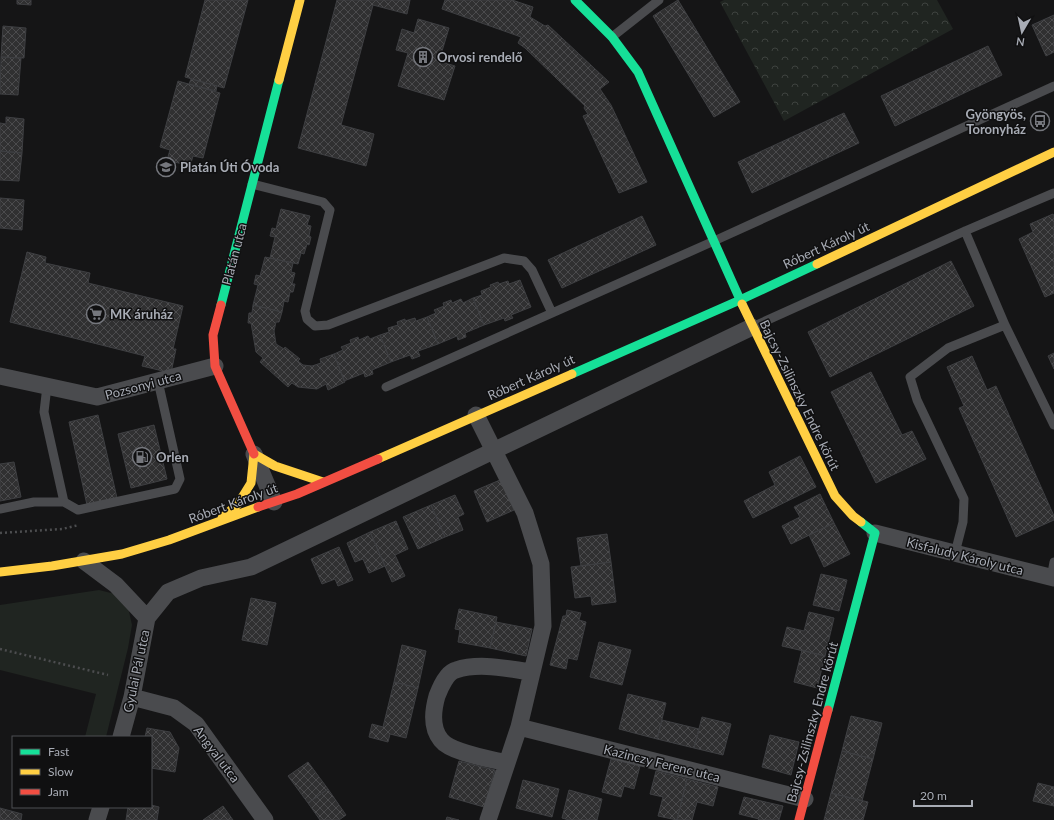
<svg xmlns="http://www.w3.org/2000/svg" width="1054" height="820" font-family="Lato,sans-serif">
  <defs>
    <pattern id="park-crowns" width="20" height="18" patternUnits="userSpaceOnUse"><rect width="20" height="18" fill="#202521"/><path d="M2 6a3 3 0 1 1 6 0M12 15a3 3 0 1 1 6 0" fill="none" stroke="#3e423f"/></pattern>
    <pattern id="building-cross-hatch" width="8" height="8" patternUnits="userSpaceOnUse"><rect width="8" height="8" fill="#303031"/><path d="M0 0l8 8M0 8l8-8" fill="none" stroke="#4b4b4d"/></pattern>
  </defs>
  <rect width="100%" height="100%" fill="#151516"/>
  <path fill="#202521" d="M99,590L115,594L128,607L132,625L128,648L106,737H85L96,694L0,670V605Z"/>
  <path fill="url(#park-crowns)" d="M724,0H937L953,29L784,121L720,2Z"/>
  <path fill="url(#building-cross-hatch)" stroke="#3e3f42" d="M17,0H31V5L17,4Z
    M205,0H248L224,88L185,77Z
    M337,0H410L407,14L373,5L341,125L374,134L366,166L298,148Z
    M445,0H512L533,7L530,17L545,26L548,25L609,82L600,89L611,105L647,182L619,193L583,116L588,114L584,108L585,106L525,48L518,43L521,37L442,9Z
    M678,0L740,102L714,117L653,16Z
    M1054,15V52L1046,56L1032,25Z
    M418,19L449,28L439,61L455,66L444,100L398,86L408,53L396,50L402,29L414,33Z
    M3,26L26,28L24,58L1,57Z
    M988,46L1002,75L895,126L881,96Z
    M1,57L21,58L18,95L0,94Z
    M191,79L217,86L216,91L189,84Z
    M178,81L220,93L203,158L193,156L190,166L167,160L170,150L160,147Z
    M844,113L859,143L752,193L738,162Z
    M6,117L24,119L22,153L0,151V123L6,124Z
    M0,151L22,153L19,181L0,180Z
    M0,198L24,200L22,230L0,228Z
    M281,209L310,216L307,225L311,226L309,236L311,237L309,245L307,244L304,254L301,253L298,264L270,258L275,237L270,236L272,228L276,229Z
    M1053,214L1054,216V293L1045,297L1019,239L1033,232L1030,224Z
    M642,216L656,245L562,288L548,260Z
    M27,252L46,257L45,263L90,273L88,283L183,306L173,349H176L171,373L142,366L145,356L10,322Z
    M265,257L293,263L291,272L295,273L292,284H295L293,292H290L288,302L284,301L282,312L253,305L258,285L254,284L256,275L260,276Z
    M951,261L974,306L830,377L808,332Z
    M520,280L531,307L511,315L513,318L505,321L504,318L484,325L473,298L482,295L481,291L491,287L490,285L498,282L499,284L508,281L509,284Z
    M473,298L484,325L465,333L466,337L458,340L457,336L438,344L427,317L436,313L434,310L444,306L443,303L451,300L452,303L461,299L463,303Z
    M253,305L282,312L279,322H276L274,331L276,344L284,349L285,347L300,359L298,361L303,365L312,366L321,363L320,359L334,354L345,382L328,390L326,384L317,389L298,387L292,383L288,387L260,362L263,358L256,352L251,323H248L249,313H252Z
    M427,317L438,344L418,351L420,356L412,359L410,355L391,362L380,335L389,332L388,328L398,325L397,322L405,319V321L415,318L416,321Z
    M380,335L391,362L372,370L373,374L365,377L364,373L344,381L334,354L343,350L341,347L351,343L350,340L358,337L359,340L368,336L370,339Z
    M1054,353V369L1048,356Z
    M972,356L987,390L996,386L1054,516V520L1016,537L959,408L964,406L947,367Z
    M871,372L902,435L912,431L926,459L876,483L831,392Z
    M98,415L117,498L87,505L69,422Z
    M154,425L167,479L131,488L118,434Z
    M800,456L816,487L753,518L744,501L775,485L769,472Z
    M14,462L21,497L0,501V464Z
    M500,480L514,510L487,522L474,491Z
    M820,494L834,523L791,544L782,526L800,517L794,507Z
    M455,495L464,514L458,517L463,530L445,537L431,505Z
    M431,505L445,537L418,549L403,517Z
    M396,521L408,549L395,555L405,576L392,582L370,532Z
    M834,523L850,554L824,567L809,535Z
    M370,532L385,566L369,573L363,559L355,562L347,543Z
    M607,534L611,562L581,566L577,538Z
    M339,547L353,580L338,586L335,579L322,584L311,559Z
    M611,562L616,602L592,605L591,596L575,598L571,567Z
    M821,574L847,580L839,611L813,605Z
    M251,598L276,603L267,645L242,640Z
    M459,609L497,617L490,648L458,642L460,630L455,629Z
    M567,610L581,613L579,620L586,622L577,660L568,658L566,669L550,665L563,616H566Z
    M809,612L834,618L825,656L782,646L787,627L804,631Z
    M496,622L532,629L526,656L490,648Z
    M599,642L631,650L622,685L590,677Z
    M402,645L426,651L418,688L394,682Z
    M802,650L825,656L817,688L794,682Z
    M394,682L418,688L406,738L390,734L388,742L369,737L372,724L383,727Z
    M628,694L666,703L657,739L619,729Z
    M851,716L882,723L873,759L842,751Z
    M702,717L731,724L723,755L694,748Z
    M662,720L699,729L694,748L657,739Z
    M147,728L170,732L179,748L175,772L151,768V737H145Z
    M770,735L799,742L791,775L762,767Z
    M842,751L873,759L862,801L831,793Z
    M611,759L640,766L634,789L624,786L621,797L602,792Z
    M459,761L495,770L484,807L449,797Z
    M308,762L328,789L308,803L288,776Z
    M656,771L687,779L677,820L658,816L663,797L650,794Z
    M687,779L718,787L713,806L697,802L692,820H677Z
    M523,780L559,789L552,817L516,808Z
    M1038,783L1054,787V806L1033,801Z
    M328,789L346,815L339,820H320L308,803Z
    M569,790L602,799L597,820H569L562,818Z
    M831,793L868,802L863,820H824Z
    M744,797L783,806L779,820H758L759,819L739,814Z
    M151,805L159,807L157,820H126L128,807H151Z
    M223,806L233,820H203Z
    M0,808L22,814L21,820H0Z
    M447,817L459,820H446Z"/>
  <g fill="none" stroke-linecap="round" stroke-linejoin="round">
    <path stroke="#4c4d4f" stroke-width="2.5" stroke-dasharray="2 3" stroke-linecap="butt" d="M0,533L62,529L79,525
      M0,649L108,675"/>
    <path stroke="#4a4b4e" stroke-width="9" d="M612,37L659,0
      M252,184L323,202L330,210L305,311L307,319L315,326L328,325L504,258L524,261L532,270L552,313
      M965,231L1005,325L1054,425
      M752,327L965,231L1054,193
      M47,386L44,412L64,502L78,510L175,489L180,479L158,381
      M386,387L714,241L1054,86
      M0,509L34,502H64
      M955,553L963,522L964,499L917,400L910,377L948,348L1005,325
      M1051,578L1054,562"/>
    <path stroke="#4a4b4e" stroke-width="17" d="M0,376L97,397L215,366
      M476,415L525,513L541,564L543,626L519,727L488,820
      M254,454L274,502
      M875,533L1054,578
      M84,561L116,585L147,618
      M132,697L174,708L196,724L265,820
      M519,727L805,799
      M121,737L132,697L147,618L168,592L201,578L251,567L752,327
      M507,763C491,759 451,753 441,740C431,728 433,710 437,696C440,688 447,672 456,670C480,662 508,669 532,672
      M97,820L101,807"/>
    <path stroke="#16e098" stroke-width="9" d="M575,0L612,37L638,72L742,304
      M221,305L279,80
      M572,374L740,300L817,264
      M828,710L875,533L861,522"/>
    <path stroke="#ffcf43" stroke-width="9" d="M279,80L300,0
      M817,264L1054,152
      M742,304L835,496L853,516L861,522
      M378,459L572,374
      M222,518L238,504L251,483L254,454L275,466L323,482
      M0,572L52,566L122,554L169,540L258,507"/>
    <path stroke="#f24e42" stroke-width="9" d="M221,305L213,335L215,366L254,454
      M258,507L297,494L378,459
      M799,820L828,710"/>
  </g>
  <defs>
    <g id="building-ring" transform="scale(1)"><circle r="9.5" fill="#101011" stroke="#75777d" stroke-width="1.5"/><path d="M-4-6H4V6H1V3H-1V6H-4ZM-2.5-4.3h1.7v1.8h-1.7ZM.8-4.3h1.7v1.8H.8ZM-2.5-1h1.7V.8h-1.7ZM.8-1h1.7V.8H.8Z" fill="#75777d"/></g>
    <g id="bus-ring" transform="scale(1)"><circle r="9.5" fill="#101011" stroke="#75777d" stroke-width="1.5"/><path d="M-5-6H5V4H4V6H2V4H-2V6H-4V4H-5ZM-3.5-4V0h7V-4ZM-3.5 1.2v1.5H-2V1.2ZM2 1.2v1.5H3.5V1.2Z" fill="#75777d"/></g>
    <g id="school-ring" transform="scale(1)"><circle r="9.5" fill="#101011" stroke="#75777d" stroke-width="1.5"/><path d="M0-5L7-2L0 1L-7-2ZM-4 1L0 2.5L4 1V4Q0 6-4 4Z" fill="#75777d"/></g>
    <g id="supermarket-ring" transform="scale(1)"><circle r="9.5" fill="#101011" stroke="#75777d" stroke-width="1.5"/><path d="M-6-5.5h2.5l.6 2H6L4.5 2H-2.5L-4.4-4H-6ZM-1.5 3.2a1.3 1.3 0 1 0 .1 0ZM3 3.2a1.3 1.3 0 1 0 .1 0Z" fill="#75777d"/></g>
    <g id="fuel-ring" transform="scale(1)"><circle r="9.5" fill="#101011" stroke="#75777d" stroke-width="1.5"/><path d="M-5.5-6h7V0h2V4h1.3V-2.5L3-4.5l.8-.8L6-3V5H2.5V1h-1V6h-7ZM-4.2-4.7v3.2H.2V-4.7Z" fill="#75777d"/></g>
  </defs>
  <g fill-rule="evenodd">
    <use href="#building-ring" x="423" y="57"/>
    <use href="#bus-ring" x="1040" y="121"/>
    <use href="#school-ring" x="166" y="167"/>
    <use href="#supermarket-ring" x="96" y="314"/>
    <use href="#fuel-ring" x="142" y="457"/>
  </g>
  <g text-anchor="middle" stroke-width="3" stroke-linejoin="round" paint-order="stroke">
    <g font-size="13" font-weight="bold" fill="#a8acb5" stroke="#101011" text-anchor="start">
      <text x="437" y="62">Orvosi rendelő</text>
      <text x="1026" y="119" text-anchor="end">Gyöngyös,<tspan x="1026" dy="15">Toronyház</tspan></text>
      <text x="180" y="172">Platán Úti Óvoda</text>
      <text x="110" y="319">MK áruház</text>
      <text x="156" y="462">Orlen</text>
    </g>
    <g font-size="13" fill="#a8acb5" stroke="#101011">
      <text transform="translate(826 245) rotate(-25)" y="5">Róbert Károly út</text>
      <text transform="translate(234 254) rotate(-75)" y="5">Platán utca</text>
      <text transform="translate(531 377) rotate(-24)" y="5">Róbert Károly út</text>
      <text transform="translate(143 385) rotate(-15)" y="5">Pozsonyi utca</text>
      <text transform="translate(800 395) rotate(64)" y="5">Bajcsy-Zsilinszky Endre körút</text>
      <text transform="translate(233 503) rotate(-20)" y="5">Róbert Károly út</text>
      <text transform="translate(965 556) rotate(14)" y="5">Kisfaludy Károly utca</text>
      <text transform="translate(136 671) rotate(-78)" y="5">Gyulai Pál utca</text>
      <text transform="translate(812 722) rotate(-75)" y="5">Bajcsy-Zsilinszky Endre körút</text>
      <text transform="translate(217 754) rotate(53)" y="5">Angyal utca</text>
      <text transform="translate(662 763) rotate(14)" y="5">Kazinczy Ferenc utca</text>
    </g>
  </g>
  <rect x="12" y="736" width="140" height="72" fill="#101011" stroke="#4d4e53"/>
  <rect x="20" y="749" width="20" height="6" fill="#16e098" stroke="#4d4e53"/>
  <text x="48" y="756" font-size="12" fill="#a8acb5">Fast</text>
  <rect x="20" y="769" width="20" height="6" fill="#ffcf43" stroke="#4d4e53"/>
  <text x="48" y="776" font-size="12" fill="#a8acb5">Slow</text>
  <rect x="20" y="789" width="20" height="6" fill="#f24e42" stroke="#4d4e53"/>
  <text x="48" y="796" font-size="12" fill="#a8acb5">Jam</text>
  <g transform="translate(1022 32) rotate(189)" stroke="#101011" stroke-width="3" paint-order="stroke">
  <path d="M0-3L7 15L0 10L-7 15Z" fill="#a8acb5"/>
  <text y="-6" font-size="11" font-weight="bold" text-anchor="middle" fill="#a8acb5">N</text>
  </g>
  <path d="M914 800v6h58v-6" fill="none" stroke="#a8acb5" stroke-width="2"/>
  <text x="920" y="800" font-size="12" fill="#a8acb5" stroke="#101011" stroke-width="3" paint-order="stroke">20 m</text>
</svg>
